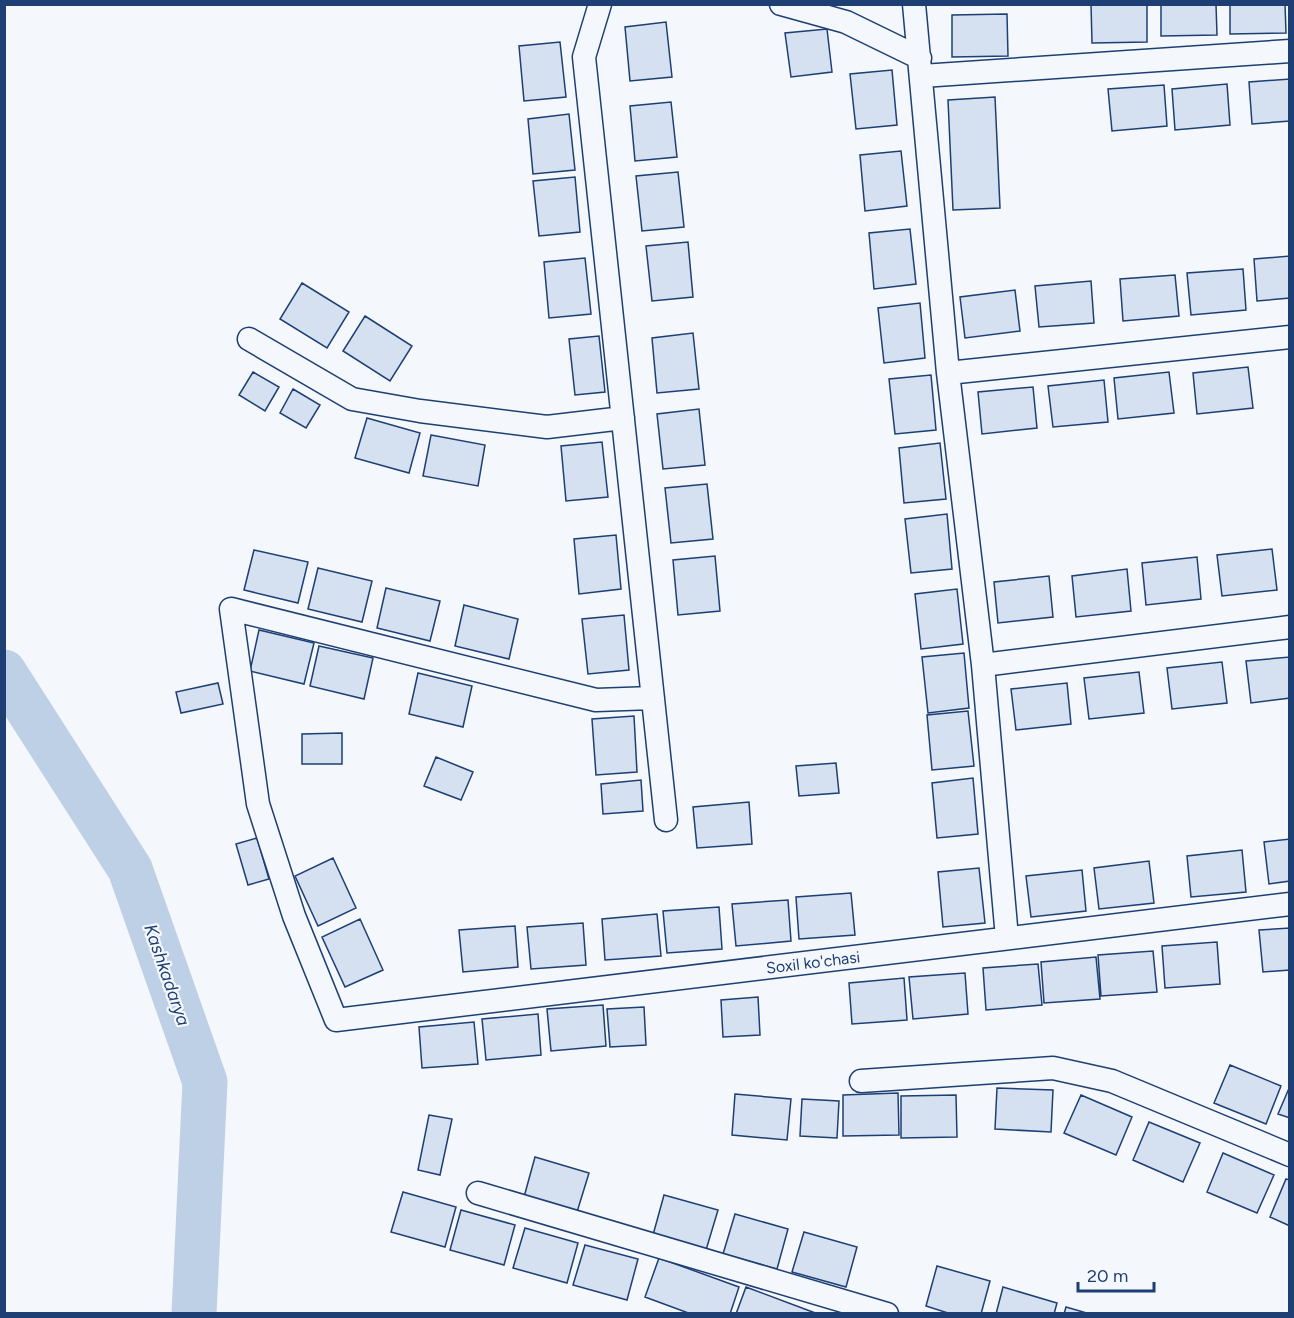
<svg xmlns="http://www.w3.org/2000/svg" width="1294" height="1318" font-family="Figtree,sans-serif">
  <rect width="100%" height="100%" fill="#f4f7fb"/>
  <g fill="none" stroke-linecap="round" stroke-linejoin="round">
    <path stroke="#bed0e5" stroke-width="45" d="M4,672L130,869L205,1082L194,1314"/>
  </g>
  <path fill="#d5e0f0" stroke="#1d3f73" stroke-width="1.5" d="M1091,4H1147V42L1092,43Z
    M1161,4H1216L1217,35L1161,36Z
    M1230,4H1285L1286,33L1230,34Z
    M1007,14L1008,56L952,57V15Z
    M666,22L672,77L630,81L625,27Z
    M827,29L832,72L791,77L785,33Z
    M560,42L566,97L524,101L519,46Z
    M892,70L897,125L856,129L850,74Z
    M1290,79V121L1252,124L1249,82Z
    M1227,84L1230,125L1175,130L1172,89Z
    M1164,85L1167,126L1112,131L1108,89Z
    M995,97L1000,208L953,210L948,100Z
    M671,102L677,157L635,161L630,106Z
    M569,114L575,170L533,174L528,119Z
    M901,151L907,206L865,211L860,155Z
    M678,172L684,227L642,231L636,176Z
    M575,177L580,232L539,236L533,181Z
    M910,229L916,284L874,289L869,233Z
    M688,242L693,297L652,301L646,246Z
    M1290,256V298L1257,301L1254,259Z
    M585,258L591,314L549,318L544,262Z
    M1243,269L1246,310L1191,315L1187,273Z
    M1175,275L1179,316L1123,321L1120,279Z
    M1091,281L1094,323L1039,327L1035,286Z
    M302,283L349,312L327,348L280,319Z
    M1015,290L1020,331L965,338L960,297Z
    M920,303L925,358L884,363L878,308Z
    M365,316L412,346L390,381L343,351Z
    M693,333L699,389L657,393L652,338Z
    M599,336L605,392L575,395L569,339Z
    M1248,367L1253,408L1197,414L1193,373Z
    M253,372L279,387L265,411L239,395Z
    M1169,372L1174,413L1118,419L1114,378Z
    M931,375L936,430L895,434L889,379Z
    M1104,380L1108,422L1053,427L1048,386Z
    M1033,387L1037,428L982,434L978,392Z
    M293,389L320,405L306,428L280,413Z
    M699,409L705,465L663,469L657,414Z
    M367,418L420,433L409,473L355,458Z
    M431,435L485,445L478,486L423,476Z
    M602,442L608,497L566,501L561,446Z
    M940,443L946,499L904,503L899,448Z
    M707,484L713,539L671,543L665,488Z
    M947,514L952,569L911,573L905,519Z
    M616,535L621,589L579,594L574,539Z
    M1272,549L1277,590L1222,596L1217,555Z
    M254,550L308,562L298,603L244,590Z
    M715,556L720,611L678,615L673,560Z
    M1197,557L1201,599L1146,605L1142,563Z
    M318,568L372,581L362,622L308,609Z
    M1127,569L1131,611L1076,617L1072,576Z
    M1049,576L1053,617L998,623L994,582Z
    M386,588L440,601L430,641L377,628Z
    M957,589L963,644L921,649L915,594Z
    M464,605L518,619L509,659L455,646Z
    M624,615L629,670L588,674L582,619Z
    M259,630L314,643L304,684L250,671Z
    M319,646L373,658L364,699L310,686Z
    M964,653L969,708L928,713L922,657Z
    M1290,657V698L1251,703L1246,661Z
    M1222,662L1227,703L1172,709L1167,668Z
    M1139,672L1144,713L1089,719L1084,678Z
    M418,673L472,686L463,727L409,714Z
    M218,683L223,704L181,713L176,692Z
    M1067,683L1071,724L1016,730L1011,689Z
    M968,711L974,766L932,770L927,715Z
    M634,716L637,772L596,775L592,719Z
    M342,733V764H302V734Z
    M436,757L473,772L461,800L424,786Z
    M836,763L839,793L799,796L796,766Z
    M973,778L978,834L937,838L932,783Z
    M641,780L643,811L603,814L601,784Z
    M749,802L752,844L697,848L693,807Z
    M257,838L269,879L248,885L236,844Z
    M1290,839V881L1269,884L1264,842Z
    M1242,850L1246,892L1191,897L1187,856Z
    M333,858L356,908L318,926L295,876Z
    M1149,861L1154,903L1099,909L1094,868Z
    M979,868L985,923L943,927L938,872Z
    M1082,870L1086,911L1031,917L1026,876Z
    M851,893L855,935L799,939L796,897Z
    M788,900L791,941L736,946L732,904Z
    M719,907L722,949L667,953L663,911Z
    M657,914L661,956L605,960L602,919Z
    M360,919L383,970L345,987L322,937Z
    M583,923L586,965L531,969L527,927Z
    M515,926L518,967L463,972L459,930Z
    M1290,928V970L1263,972L1259,930Z
    M1217,942L1220,984L1165,988L1162,946Z
    M1153,951L1157,992L1101,996L1098,955Z
    M1096,957L1100,999L1044,1003L1041,962Z
    M1038,964L1042,1005L986,1010L983,968Z
    M965,973L968,1014L913,1019L909,977Z
    M904,978L907,1020L852,1024L849,983Z
    M758,997L760,1035L723,1037L721,1000Z
    M603,1005L606,1046L551,1051L547,1009Z
    M644,1007L646,1045L610,1047L607,1009Z
    M538,1014L541,1055L486,1060L482,1019Z
    M474,1022L478,1064L422,1068L419,1027Z
    M1230,1065L1281,1086L1266,1124L1214,1103Z
    M1290,1086V1118L1278,1114Z
    M997,1088L1053,1090L1051,1132L995,1129Z
    M898,1093L899,1135L843,1136V1095Z
    M735,1094L791,1099L787,1140L732,1135Z
    M956,1095L957,1137L901,1138V1096Z
    M1081,1095L1132,1117L1116,1155L1064,1133Z
    M802,1099L839,1101L837,1138L800,1136Z
    M429,1115L452,1119L440,1175L418,1170Z
    M1149,1122L1200,1143L1183,1182L1133,1160Z
    M1223,1153L1274,1175L1257,1213L1207,1192Z
    M535,1157L589,1173L577,1212L524,1197Z
    M1286,1179L1290,1180V1226L1270,1217Z
    M403,1192L456,1207L445,1247L391,1232Z
    M664,1195L718,1210L706,1250L653,1235Z
    M461,1210L515,1225L504,1265L450,1250Z
    M735,1214L788,1229L777,1269L723,1254Z
    M525,1228L578,1243L567,1283L513,1268Z
    M804,1232L857,1247L846,1287L792,1272Z
    M585,1245L638,1259L627,1300L573,1285Z
    M659,1258L739,1287L730,1314H691L645,1297Z
    M937,1266L990,1281L981,1314H951L926,1306Z
    M746,1287L818,1314H736Z
    M1003,1287L1057,1303L1054,1314H996Z
    M1066,1307L1090,1314H1064Z"/>
  <g fill="none" stroke-linecap="round" stroke-linejoin="round">
    <g stroke="#1d3f73" stroke-width="25">
      <path id="street" d="M600,4L584,57L666,820
        M781,4L846,22L920,58
        M914,4L948,373L983,665L1007,938
        M922,76L1290,51
        M249,339L352,399L420,411L547,427L623,418
        M948,373L1290,337
        M983,665L1290,627
        M653,698L596,700L231,609L258,804L294,916L336,1020L1290,904
        M861,1081L1053,1068L1112,1081L1290,1155
        M478,1193L887,1314"/>
    </g>
    <use href="#street" stroke="#f4f7fb" stroke-width="22"/>
  </g>
  <g text-anchor="middle" stroke-width="4.5" stroke-linejoin="round" paint-order="stroke">
    <g font-size="16" fill="#1d3f73" stroke="#f4f7fb">
      <text transform="translate(813 962) rotate(-7)" y="6">Soxil ko'chasi</text>
    </g>
    <g font-size="18" font-style="italic" fill="#1d3f73" stroke="#f4f7fb">
      <text transform="translate(167 975) rotate(71)" y="6">Kashkadarya</text>
    </g>
  </g>
  <rect width="1294" height="1318" fill="none" stroke="#1d3f73" stroke-width="12"/>
  <path d="M1078 1282v9h76v-9" fill="none" stroke="#1d3f73" stroke-width="3"/>
  <text x="1087" y="1282" font-size="18" fill="#1d3f73" stroke="#f4f7fb" stroke-width="4.5" paint-order="stroke">20 m</text>
</svg>
